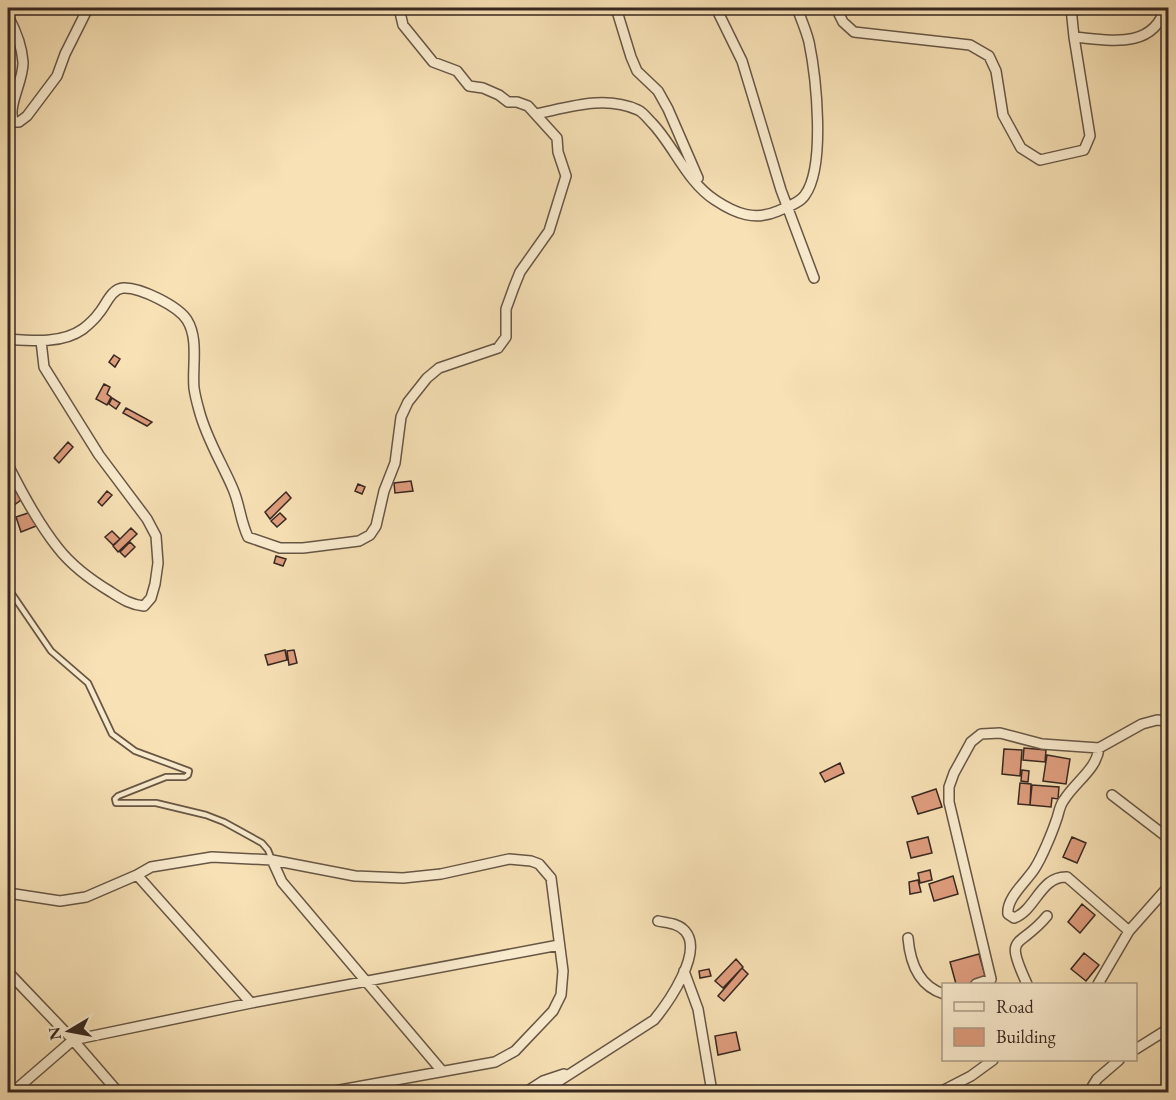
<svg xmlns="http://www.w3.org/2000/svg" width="1176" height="1100" font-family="'EB Garamond',serif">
  <rect width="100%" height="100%" fill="#f7e1b5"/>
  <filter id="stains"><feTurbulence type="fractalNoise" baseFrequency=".00333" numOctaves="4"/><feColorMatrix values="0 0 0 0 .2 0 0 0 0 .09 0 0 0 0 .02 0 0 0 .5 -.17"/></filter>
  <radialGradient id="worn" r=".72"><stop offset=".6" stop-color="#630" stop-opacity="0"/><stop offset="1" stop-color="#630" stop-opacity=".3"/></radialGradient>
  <path fill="#df9d7e" stroke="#372720" stroke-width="1.5" d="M114,355L120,359L115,367L109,362Z
    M104,384L110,387L107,394L111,397L107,405L96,399Z
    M112,398L120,403L116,409L109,404Z
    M126,408L152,422L147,426L123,413Z
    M68,442L73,447L59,463L54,458Z
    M411,481L413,491L395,493L394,483Z
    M358,484L365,487L362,494L355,491Z
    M19,489L25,497L13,506L8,497Z
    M107,491L112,495L102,506L98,502Z
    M286,492L291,498L270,519L265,512Z
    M31,512L36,526L21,532L16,517Z
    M280,513L286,519L277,527L271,521Z
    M131,528L137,534L118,552L113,546Z
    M112,531L120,539L113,545L105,537Z
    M130,542L135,547L125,557L120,552Z
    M276,556L286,559L283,566L274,563Z
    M285,650L287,660L268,665L265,655Z
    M294,650L297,663L289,665L287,651Z
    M1024,748L1046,750L1045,762L1023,760Z
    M1004,749L1022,750L1020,776L1002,774Z
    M1047,755L1070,759L1066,784L1043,781Z
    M840,763L844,773L825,782L820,773Z
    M1022,770L1029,771L1028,782L1021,781Z
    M1020,783L1031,784L1030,805L1018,804Z
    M1032,785L1059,787L1058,799L1052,798L1051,807L1030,805Z
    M936,789L942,807L918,814L912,797Z
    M928,837L932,853L911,858L907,842Z
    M1072,837L1086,843L1077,863L1063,857Z
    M930,870L932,880L920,883L918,873Z
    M953,876L958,894L934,901L929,884Z
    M918,880L921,892L910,894L909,882Z
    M1082,904L1095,915L1080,933L1068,922Z
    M1084,953L1099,965L1086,981L1071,969Z
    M979,954L986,979L967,984H956L950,962Z
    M736,959L743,967L723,988L715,981Z
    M742,968L748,974L724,1001L718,996Z
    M709,969L711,976L700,978L699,971Z
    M736,1032L740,1050L718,1055L715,1036Z"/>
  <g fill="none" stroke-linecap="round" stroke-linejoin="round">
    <g stroke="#675645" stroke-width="8">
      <path id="lane" d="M8,588L51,651L88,683L112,734L135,751L189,771L188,775L185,777H166L118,796L115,799L116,803H156L206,815L224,822L262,843L268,850L272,860"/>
    </g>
    <g stroke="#675645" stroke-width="12">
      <path id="street" d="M616,8L631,57L637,71L658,91L668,109L698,178
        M716,8L742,61L781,190L814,278
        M836,8L843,22L854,32L970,45L989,56L996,71L1003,115L1021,148L1040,160L1084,150L1090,136L1074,37
        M1071,8L1074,37C1109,40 1153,50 1165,8
        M8,16C15,29 22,47 23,62C24,80 6,108 14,122H19L27,116L57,76L65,54L88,8
        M536,114C570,107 605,95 638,110C644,113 647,118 652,123C674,146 687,182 715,200C736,214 755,221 778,211C787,207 800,203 805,195C826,166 816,76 809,42C806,30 801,19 797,8
        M8,339C32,341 62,344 83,329C88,325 95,319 99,313C106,305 111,289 123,288C140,287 178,306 187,320C199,339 192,367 194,388C195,395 197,403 199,410C206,438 222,463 233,489C240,505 240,520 248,537L280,548H303L359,541L370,535L376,526L384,491L395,463L401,417L408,402L427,378L439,368L498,348L506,337V309L514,287L520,272L549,231L566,176L558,152L557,138L528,106L517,102H508L499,95L483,88L469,86L457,71L433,62L403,25L399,8
        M8,465C22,493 38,523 58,548C72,566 91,580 111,592C122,599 131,605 144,606L151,598L155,584L158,563L156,536L147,519L99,455L44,367L41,341
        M1099,748C1097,769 1075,782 1064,800C1059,806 1059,814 1056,821C1052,833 1042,857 1035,868C1027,881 1006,898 1008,914L1014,918C1036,910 1040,876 1067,877L1129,931
        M1112,795L1168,838
        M272,860L282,882L442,1071
        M137,875L251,1003
        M8,893L60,901L86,897L137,875L151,867L212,857L272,860L355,876L403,878L441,874L509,859L531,861L539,864L551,878L563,971L561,995L553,1011L515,1051L495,1062L329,1092
        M908,938C910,962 918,986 944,994
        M684,971L698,1009L712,1092
        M8,972L73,1040L118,1092
        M976,984L991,979L949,802V787L954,773L971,742L981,734L1000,733L1042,744L1099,748L1142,724L1157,720L1168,721
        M1027,984C1003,932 1019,950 1047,916
        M1098,984L1129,931L1168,887
        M1136,1049L1168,1029
        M13,1092L73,1040L251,1003L559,945
        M526,1092L543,1081L564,1074
        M545,1092L559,1081L654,1020C668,1003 704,952 685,931C678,923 667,923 658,921
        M940,1092L971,1076L993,1060
        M1089,1092L1097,1079L1119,1060"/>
    </g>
    <use href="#lane" stroke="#faeccf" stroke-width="4.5"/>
    <use href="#street" stroke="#faeccf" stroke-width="9"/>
  </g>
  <rect width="1176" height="1100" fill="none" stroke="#f7e1b5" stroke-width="30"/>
  <rect x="9" y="9" width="1158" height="1082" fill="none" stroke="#372720" stroke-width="3"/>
  <rect x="15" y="15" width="1146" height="1070" fill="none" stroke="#372720" stroke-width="1.5"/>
  <rect x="942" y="983" width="195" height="78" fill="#faeccf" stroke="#ac9d89" stroke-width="1.5"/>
  <rect x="954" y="1002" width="30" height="9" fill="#faeccf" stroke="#ac9d89" stroke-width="1.5"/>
  <text x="996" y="1013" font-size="18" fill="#372720">Road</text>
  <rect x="954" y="1028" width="30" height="18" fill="#df9d7e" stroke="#ac9d89" stroke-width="1.5"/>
  <text x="996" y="1043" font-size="18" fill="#372720">Building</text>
  <g transform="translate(69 1031) rotate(260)" stroke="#faeccf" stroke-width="4.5" paint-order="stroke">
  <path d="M0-4.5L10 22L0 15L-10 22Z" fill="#372720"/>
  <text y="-9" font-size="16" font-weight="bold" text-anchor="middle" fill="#372720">N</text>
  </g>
  <rect width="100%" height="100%" filter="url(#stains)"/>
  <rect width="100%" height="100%" fill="url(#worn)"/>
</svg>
